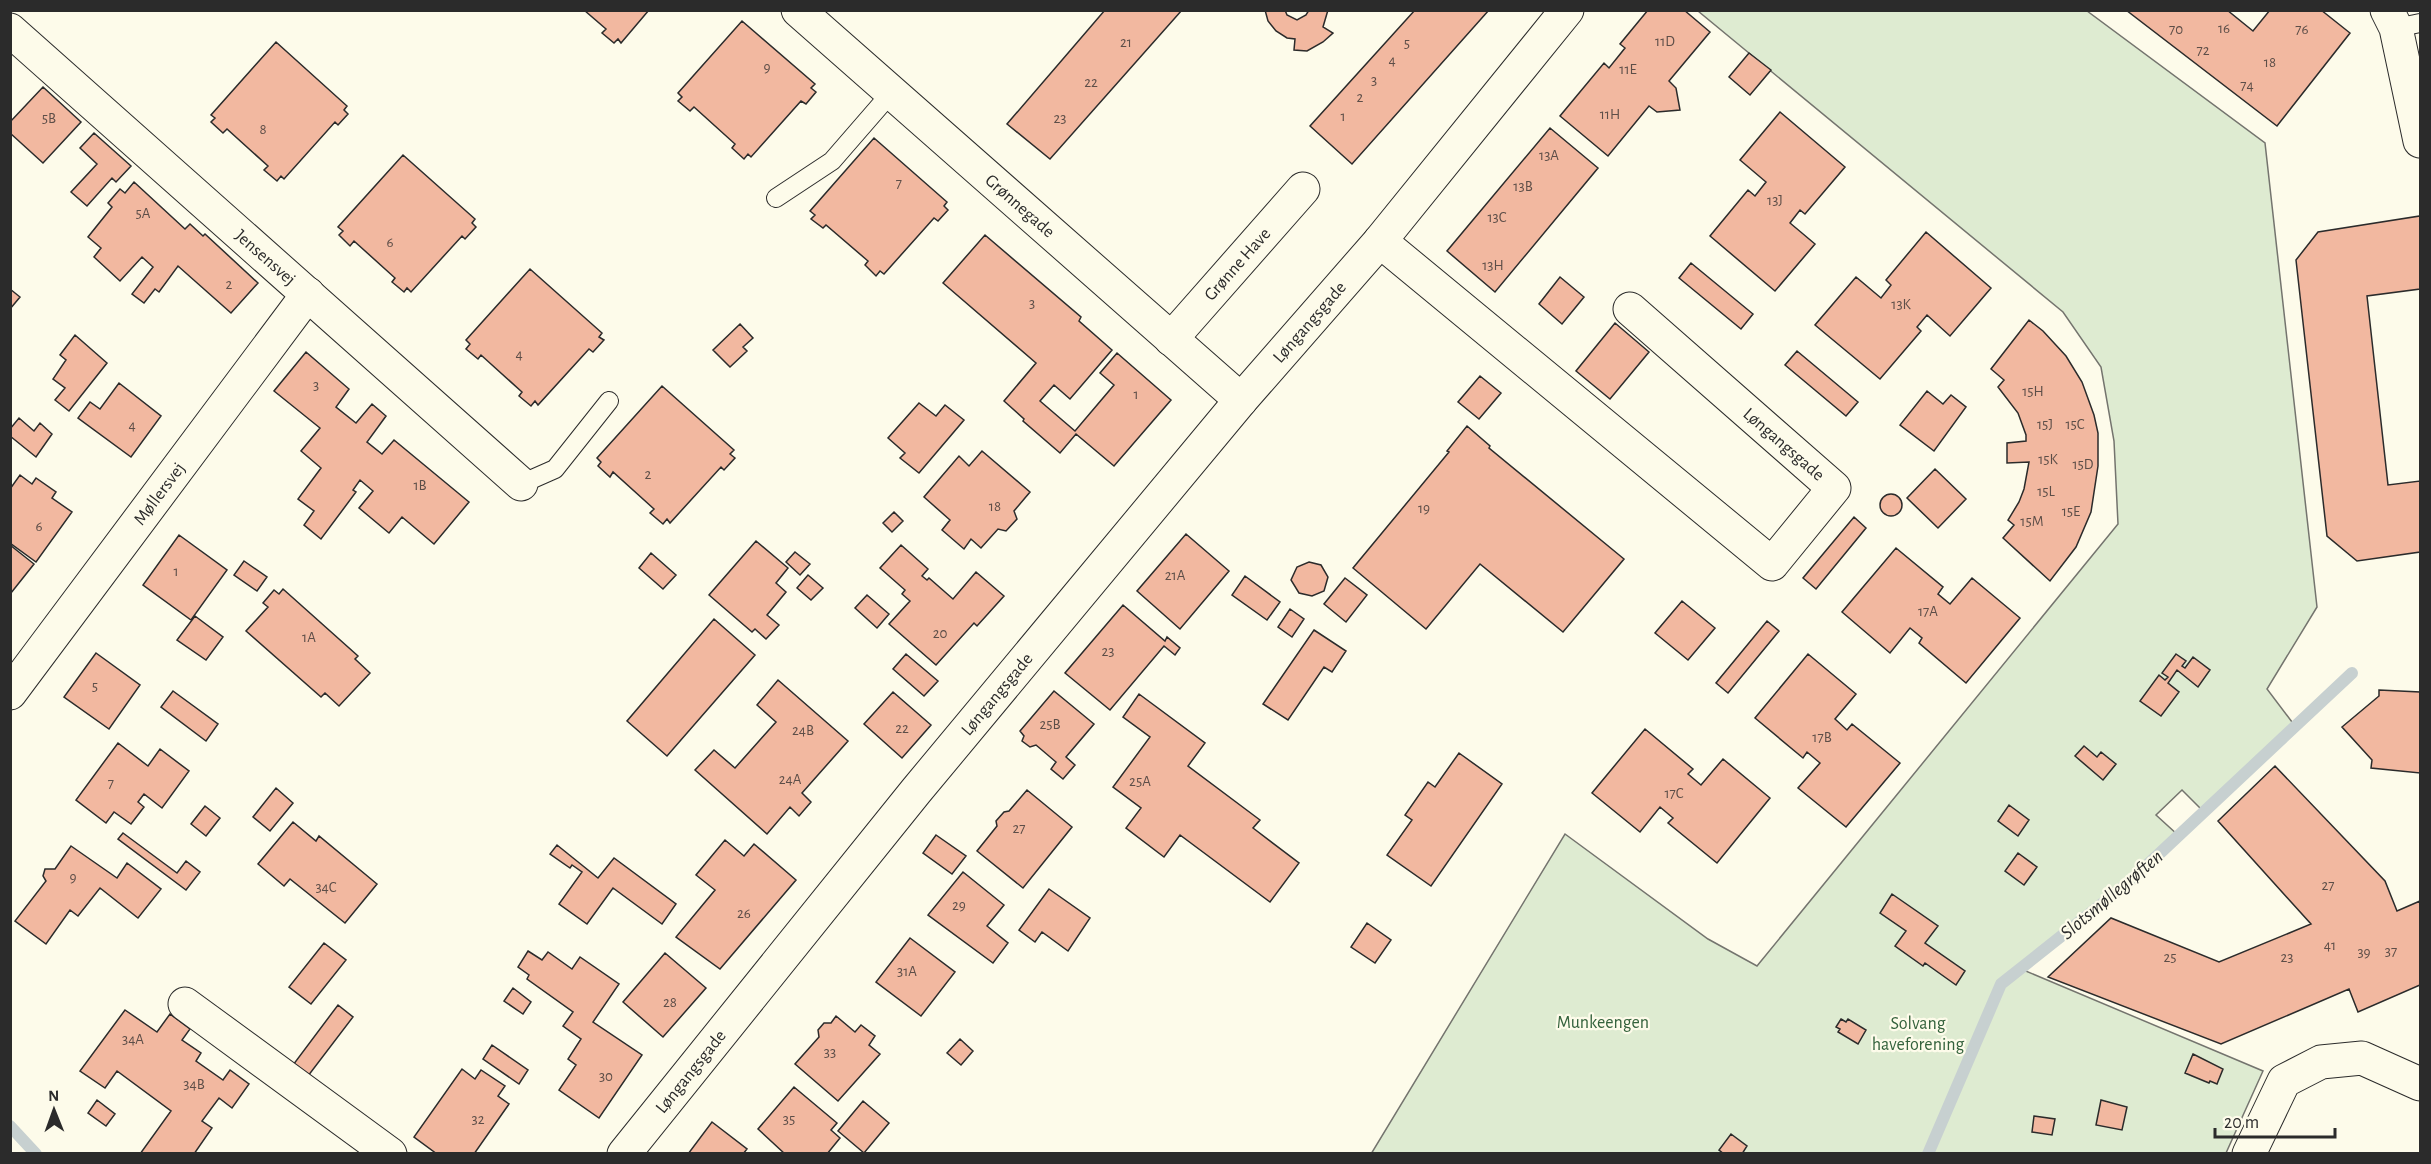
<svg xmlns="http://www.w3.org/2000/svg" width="2431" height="1164" font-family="'Alegreya Sans',sans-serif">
  <rect width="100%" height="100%" fill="#fdfbea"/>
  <path fill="#deebd1" stroke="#74746e" stroke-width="1.5" d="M1698,11H2087L2265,143L2317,607L2267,689L2295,726L2204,812L2182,790L2156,815L2179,836L2127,884L2021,969L2263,1071L2226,1153L1371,1154L1565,834L1708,939L1757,966L2118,524L2114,441L2101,367L2063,312Z"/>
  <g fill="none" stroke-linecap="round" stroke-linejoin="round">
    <path stroke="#c7d0d0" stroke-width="12" d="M10,1126L36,1154
      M1928,1154L2001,984L2127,884L2352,673"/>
  </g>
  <path fill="#f2b8a0" stroke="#2b2b2b" stroke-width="1.5" d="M584,10H649L621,43L618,39L614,43L602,33L606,29Z
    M1105,10H1182L1050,159L1007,124Z
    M1265,10H1285L1287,15L1297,20L1306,15L1309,10H1328L1323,27L1333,33L1323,42L1307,51L1294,50L1295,39L1287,38L1276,31L1268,21Z
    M1415,10H1489L1352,164L1310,126Z
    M1648,10H1684L1710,32L1669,81L1676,88L1680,110L1657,112L1649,106L1608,156L1560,116L1604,63L1609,68L1625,48L1620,44Z
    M2126,10H2227L2253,31L2270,10H2321L2350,33L2277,126Z
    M742,21L815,84L811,88L816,92L806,104L801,101L751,157L748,154L744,159L732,148L735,144L694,107L690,111L678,101L682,97L678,93Z
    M276,42L347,106L344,110L348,114L338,125L335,122L284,179L281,176L277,181L264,170L268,166L227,129L223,133L211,122L215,118L211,115Z
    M1749,53L1771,70L1750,95L1729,77Z
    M43,87L81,122L43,163L10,133V122Z
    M1780,112L1845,167L1805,214L1800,210L1790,223L1815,244L1775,291L1710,236L1748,190L1755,196L1766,182L1740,160Z
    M1550,128L1598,168L1495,292L1447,251Z
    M94,133L131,166L116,182L112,178L87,206L71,192L97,164L80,148Z
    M874,138L947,202L944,206L948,210L938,221L934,218L884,274L880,271L876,276L865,265L868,261L826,225L823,228L811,219L815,215L810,211Z
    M403,155L475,219L472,223L476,227L465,239L462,236L411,292L407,288L404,292L392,282L395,278L354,241L350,246L339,235L343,231L338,227Z
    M134,182L185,229L190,224L203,236L205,234L258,283L231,313L178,266L159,292L155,289L144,303L132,294L153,267L142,257L120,281L94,257L101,248L88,237L112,207L108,203L120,189L125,193Z
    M2420,216V289L2367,296L2388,485L2420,481V552L2357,561L2327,536L2296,260L2318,232Z
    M1926,232L1991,288L1950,336L1927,315L1917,327L1921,331L1880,379L1815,325L1856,277L1881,298L1891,285L1886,280Z
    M985,235L1081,317L1079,321L1112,350L1070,399L1054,385L1040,401L1075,431L1114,385L1100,373L1117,353L1171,400L1114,466L1076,434L1060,453L1023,421L1024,419L1004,401L1036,363L943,283Z
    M1691,263L1753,314L1741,329L1679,278Z
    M530,269L602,333L599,337L604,340L593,352L589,349L538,405L535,401L531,406L519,396L522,392L481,355L478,359L466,349L470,344L466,340Z
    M1560,277L1584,297L1562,324L1539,304Z
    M10,289L20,297L10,309Z
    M2029,320L2043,331L2066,356L2082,382L2094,415L2098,433V466L2091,512L2076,547L2050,581L2003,538L2014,525L2008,520L2019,502L2024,489L2029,462L2007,463V443L2026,441V435L2018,413L1998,387L2004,380L1991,369Z
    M1615,323L1649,352L1610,399L1576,371Z
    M740,324L753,338L743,347L747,351L730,367L713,350Z
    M75,335L107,363L69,411L55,400L65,388L53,379L66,360L60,355Z
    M1797,351L1858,402L1846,416L1785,365Z
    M306,352L349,389L336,407L356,423L372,404L386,416L367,442L382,454L394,440L469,502L434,544L402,517L389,533L359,508L373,491L360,480L353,490L356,492L321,539L304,525L314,511L298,499L321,468L301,451L320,428L274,391Z
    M1480,376L1501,393L1479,419L1458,402Z
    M119,383L161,416L131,457L78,418L90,402L100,409Z
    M662,386L734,450L730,454L735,458L724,470L721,467L670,523L667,519L663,524L650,513L654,509L613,472L610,477L598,466L601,462L597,458Z
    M1927,391L1943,404L1951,395L1966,407L1934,451L1900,425Z
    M919,403L936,416L945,405L964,420L919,473L900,458L905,453L888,438Z
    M19,418L34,431L40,423L52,434L36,457L10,436V429Z
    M1467,426L1490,446L1489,448L1624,559L1563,632L1480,564L1426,629L1353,568L1449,452L1447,451Z
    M982,451L1030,492L1014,511L1017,519L1006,531L998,529L981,548L971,539L964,549L942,530L950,520L924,497L959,456L969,466Z
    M1935,469L1966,499L1938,528L1907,498Z
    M20,475L32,484L36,478L56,492L52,498L72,512L36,562L10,543V489Z
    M1880 505a11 11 0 1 1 22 0a11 11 0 1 1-22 0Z
    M894,512L903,521L892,532L883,523Z
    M1854,517L1866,528L1816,589L1803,578Z
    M1186,534L1229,571L1180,629L1137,591Z
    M179,535L227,570L191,620L143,585Z
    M756,541L788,568L776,583L786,592L767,615L779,625L766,639L755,629L752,632L709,595Z
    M10,545L34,564L11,593H10Z
    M901,545L928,569L922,576L927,580L929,578L953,599L976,572L1004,596L977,626L974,623L936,665L889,624L910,601L902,594L905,590L880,568Z
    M1896,548L1943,587L1938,594L1950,604L1972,578L2020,618L1966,683L1919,643L1922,638L1910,628L1890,653L1842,612Z
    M795,552L810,564L800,575L786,562Z
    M651,553L676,575L663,589L639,568Z
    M244,561L267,577L257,591L234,575Z
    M1309,562L1321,565L1328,577L1324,591L1312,596L1299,593L1291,580L1297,567Z
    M808,575L823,588L811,600L797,588Z
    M1245,576L1280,602L1267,620L1232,595Z
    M1345,578L1367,595L1346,622L1324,604Z
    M283,589L358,656L355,659L370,673L339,706L325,693L321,697L246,631L268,607L263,603L274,590L279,594Z
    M867,595L889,614L877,628L855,608Z
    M1682,601L1715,628L1688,660L1655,633Z
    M1123,605L1165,641L1167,637L1180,648L1175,655L1164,646L1110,710L1065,673Z
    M1290,609L1304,619L1292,637L1278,627Z
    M195,616L223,637L206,660L177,640Z
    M714,619L755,655L667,756L627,721Z
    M1767,621L1779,631L1728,693L1716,683Z
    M1314,630L1346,651L1332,672L1324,667L1288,720L1263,704Z
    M96,653L140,685L109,729L64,697Z
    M906,654L938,681L924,696L893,669Z
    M1808,654L1856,694L1835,719L1847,730L1852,724L1900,763L1846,827L1798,788L1820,763L1807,752L1803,758L1755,718Z
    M2176,654L2186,661L2182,666L2185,668L2193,657L2210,670L2198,687L2177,670L2168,683L2179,692L2161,716L2140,701L2159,675L2165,680L2168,677L2162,673Z
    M778,680L848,741L802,793L811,802L799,816L790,807L767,834L695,770L714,750L735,768L776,722L757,705Z
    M2379,690L2420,692V773L2371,768L2372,760L2342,727L2379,696Z
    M173,691L218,724L206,741L161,707Z
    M1054,691L1094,724L1066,757L1075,765L1063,779L1051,769L1056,762L1036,745L1030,747L1022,741L1024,736L1020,731Z
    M893,692L931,725L902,758L864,724Z
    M1139,694L1205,743L1188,766L1260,820L1253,828L1299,863L1270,902L1180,835L1164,857L1126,828L1141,808L1113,787L1150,737L1123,717Z
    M1645,729L1693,769L1688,774L1701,785L1723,759L1770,798L1717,863L1668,823L1673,818L1660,807L1640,832L1592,793Z
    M118,743L148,766L160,749L189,771L162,808L144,794L138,802L144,807L131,824L114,812L106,823L76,800Z
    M2084,746L2097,757L2101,752L2116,764L2103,780L2075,756Z
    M1459,753L1502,784L1431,886L1387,855L1412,820L1405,815L1428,782L1435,787Z
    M2275,766L2385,881L2397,911L2420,901V985L2358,1012L2349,989L2221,1044L2048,977L2111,918L2219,962L2311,924L2218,821Z
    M276,788L293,803L270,831L253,817Z
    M1027,790L1072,827L1023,888L977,851L997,826L996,821L1004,812L1009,811Z
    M2009,805L2029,820L2018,836L1998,821Z
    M205,806L220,818L206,836L191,824Z
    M293,822L316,841L319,836L377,884L345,923L290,879L284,886L258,864Z
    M123,833L177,873L186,861L200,872L186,890L118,839Z
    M936,835L966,856L952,874L923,853Z
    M725,840L744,856L754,844L796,880L720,969L676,937L715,890L696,875Z
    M557,845L598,878L614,858L676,904L662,924L613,888L587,924L559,904L582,872L572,865L570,868L550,854Z
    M71,846L117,878L127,863L161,889L138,918L100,888L78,916L70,910L46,944L15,921L46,881L43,876L45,869H55Z
    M2018,853L2037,867L2024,885L2005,871Z
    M963,872L1004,905L987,926L1008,943L993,963L928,915Z
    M1049,889L1090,918L1068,951L1042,932L1035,942L1019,930Z
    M1892,894L1938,926L1925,943L1965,971L1956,985L1925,963L1923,966L1895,946L1906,931L1880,913Z
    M1367,923L1391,940L1375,963L1351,947Z
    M910,938L955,972L921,1016L876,982Z
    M324,943L346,960L311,1004L289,987Z
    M528,951L542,960L548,952L572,969L580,957L619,984L593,1022L642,1055L599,1118L559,1090L576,1065L568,1059L581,1039L563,1026L573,1012L527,979L529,975L518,967Z
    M665,953L706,988L663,1037L623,1002Z
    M513,988L531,1002L523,1014L504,1001Z
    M338,1005L353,1017L308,1076L293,1065Z
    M125,1010L157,1032L170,1014L190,1029L182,1040L201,1053L196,1061L223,1080L230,1070L249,1084L232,1108L219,1098L202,1121L212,1128L194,1154H140L171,1111L117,1071L105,1088L80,1071Z
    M836,1016L855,1032L861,1025L875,1036L869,1045L880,1054L838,1101L795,1064L819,1037L818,1030L824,1023H831Z
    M1841,1019L1846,1022L1848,1019L1866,1030L1858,1044L1838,1032L1840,1029L1836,1027Z
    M960,1039L973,1051L961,1065L947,1053Z
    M492,1045L528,1070L519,1084L483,1059Z
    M2193,1054L2223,1069L2217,1084L2210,1081L2209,1083L2185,1073Z
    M462,1069L475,1079L481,1070L505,1086L498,1096L509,1104L474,1154H437L414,1137Z
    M794,1087L837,1123L831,1130L840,1138L827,1154H785L758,1129Z
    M97,1100L115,1114L106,1126L88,1113Z
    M2101,1100L2127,1107L2122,1130L2096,1125Z
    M863,1101L889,1123L864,1153L838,1131Z
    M2034,1116L2055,1119L2052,1135L2032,1132Z
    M712,1122L747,1149L743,1154H688Z
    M1731,1134L1747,1146L1742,1154H1724L1719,1150Z"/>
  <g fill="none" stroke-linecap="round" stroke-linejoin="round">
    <g stroke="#2b2b2b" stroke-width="20">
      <path id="service" d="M2396,28L2420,23
        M776,198L832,161L891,93
        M521,484L555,469L609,401"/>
    </g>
    <g stroke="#2b2b2b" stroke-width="35">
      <g id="minor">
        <path id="s1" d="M798,10L1241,400"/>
        <path d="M2387,10L2396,28L2420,141"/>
        <path id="s2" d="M10,30L521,484"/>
        <path d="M1380,241L1772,564L1834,488L1630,309"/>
        <path id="s3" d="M1171,339L1303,189"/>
        <path id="s4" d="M10,693L308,294"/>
        <path d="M185,1004L390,1154"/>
        <path id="s5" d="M624,1154L916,791L1241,400L1380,241L1567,10"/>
        <path d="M2249,1154L2284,1081L2321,1062L2362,1058L2420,1084"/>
      </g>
    </g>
    <use href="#service" stroke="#fdfbea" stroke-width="18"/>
    <use href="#minor" stroke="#fdfbea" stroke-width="33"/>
  </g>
  <g text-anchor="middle" stroke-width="4.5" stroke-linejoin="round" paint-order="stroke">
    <g font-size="15" fill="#5d4e48">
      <text x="2224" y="33">16</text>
      <text x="2176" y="34">70</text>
      <text x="2302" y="34">76</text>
      <text x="1665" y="46">11D</text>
      <text x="1126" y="47">21</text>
      <text x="1407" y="48">5</text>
      <text x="2203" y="55">72</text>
      <text x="1392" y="65">4</text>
      <text x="2270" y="67">18</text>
      <text x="767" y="72">9</text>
      <text x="1628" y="74">11E</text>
      <text x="1374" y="85">3</text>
      <text x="1091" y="87">22</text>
      <text x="2247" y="90">74</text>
      <text x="1360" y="102">2</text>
      <text x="1610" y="119">11H</text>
      <text x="1343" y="121">1</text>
      <text x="49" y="123">5B</text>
      <text x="1060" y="123">23</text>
      <text x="263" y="134">8</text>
      <text x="1549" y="160">13A</text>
      <text x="899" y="188">7</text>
      <text x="1523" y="191">13B</text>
      <text x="1775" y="205">13J</text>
      <text x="143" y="218">5A</text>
      <text x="1497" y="222">13C</text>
      <text x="390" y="247">6</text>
      <text x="1493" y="270">13H</text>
      <text x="229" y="289">2</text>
      <text x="1032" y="308">3</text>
      <text x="1901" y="309">13K</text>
      <text x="519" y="359">4</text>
      <text x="316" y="390">3</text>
      <text x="2033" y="396">15H</text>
      <text x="1136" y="399">1</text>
      <text x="2045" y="429">15J</text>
      <text x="2075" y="429">15C</text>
      <text x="132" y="430">4</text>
      <text x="2048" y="464">15K</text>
      <text x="2083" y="469">15D</text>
      <text x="648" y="479">2</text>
      <text x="420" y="490">1B</text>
      <text x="2046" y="496">15L</text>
      <text x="995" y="511">18</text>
      <text x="1424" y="513">19</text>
      <text x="2071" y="516">15E</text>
      <text x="2032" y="526">15M</text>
      <text x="39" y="531">6</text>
      <text x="176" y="576">1</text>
      <text x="1175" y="580">21A</text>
      <text x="1928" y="616">17A</text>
      <text x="940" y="638">20</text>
      <text x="309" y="642">1A</text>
      <text x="1108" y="656">23</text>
      <text x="95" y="691">5</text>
      <text x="1050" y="729">25B</text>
      <text x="902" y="733">22</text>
      <text x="803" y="735">24B</text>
      <text x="1822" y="742">17B</text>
      <text x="790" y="784">24A</text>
      <text x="1140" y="786">25A</text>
      <text x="111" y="788">7</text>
      <text x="1674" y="798">17C</text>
      <text x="1019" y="833">27</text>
      <text x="73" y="882">9</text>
      <text x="2328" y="890">27</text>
      <text x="326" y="892">34C</text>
      <text x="959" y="910">29</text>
      <text x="744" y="918">26</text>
      <text x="2330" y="950">41</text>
      <text x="2391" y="956">37</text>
      <text x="2364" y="957">39</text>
      <text x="2170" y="962">25</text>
      <text x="2287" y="962">23</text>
      <text x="907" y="976">31A</text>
      <text x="670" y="1007">28</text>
      <text x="133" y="1044">34A</text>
      <text x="830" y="1057">33</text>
      <text x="606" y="1081">30</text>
      <text x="194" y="1089">34B</text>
      <text x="478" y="1124">32</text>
      <text x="789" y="1124">35</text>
    </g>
    <g font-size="18" fill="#2b2b2b" stroke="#fdfbea">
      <text dy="6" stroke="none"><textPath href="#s1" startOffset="296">Grønnegade</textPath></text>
      <text dy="6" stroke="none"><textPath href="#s2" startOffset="342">Jensensvej</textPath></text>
      <text dy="6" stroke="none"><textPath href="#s3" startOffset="100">Grønne Have</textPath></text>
      <text dy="6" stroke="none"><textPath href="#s5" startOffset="1078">Løngangsgade</textPath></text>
      <text transform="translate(1784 444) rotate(41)" y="6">Løngangsgade</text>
      <text dy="6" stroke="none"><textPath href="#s4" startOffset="249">Møllersvej</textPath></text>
      <text dy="6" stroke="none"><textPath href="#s5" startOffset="592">Løngangsgade</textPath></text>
      <text dy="6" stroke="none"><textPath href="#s5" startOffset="106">Løngangsgade</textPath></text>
    </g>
    <g font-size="18" fill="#34623c" stroke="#fdfbea">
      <text x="1603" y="1028">Munkeengen</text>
      <text x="1918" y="1029">Solvang<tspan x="1918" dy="21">haveforening</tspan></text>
    </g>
    <g font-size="20" font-style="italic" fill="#2b2b2b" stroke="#fdfbea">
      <text transform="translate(2111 894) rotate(-40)" y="7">Slotsmøllegrøften</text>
    </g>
  </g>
  <rect width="2431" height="1164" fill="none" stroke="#2b2b2b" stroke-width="24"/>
  <g transform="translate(54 1110) rotate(359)" stroke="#fdfbea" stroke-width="4.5" paint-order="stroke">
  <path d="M0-4.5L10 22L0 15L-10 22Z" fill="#2b2b2b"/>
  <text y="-9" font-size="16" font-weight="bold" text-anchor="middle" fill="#2b2b2b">N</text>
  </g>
  <path d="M2215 1128v9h120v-9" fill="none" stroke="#2b2b2b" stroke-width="3"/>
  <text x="2224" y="1128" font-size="18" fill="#2b2b2b" stroke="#fdfbea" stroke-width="4.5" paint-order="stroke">20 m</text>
</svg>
